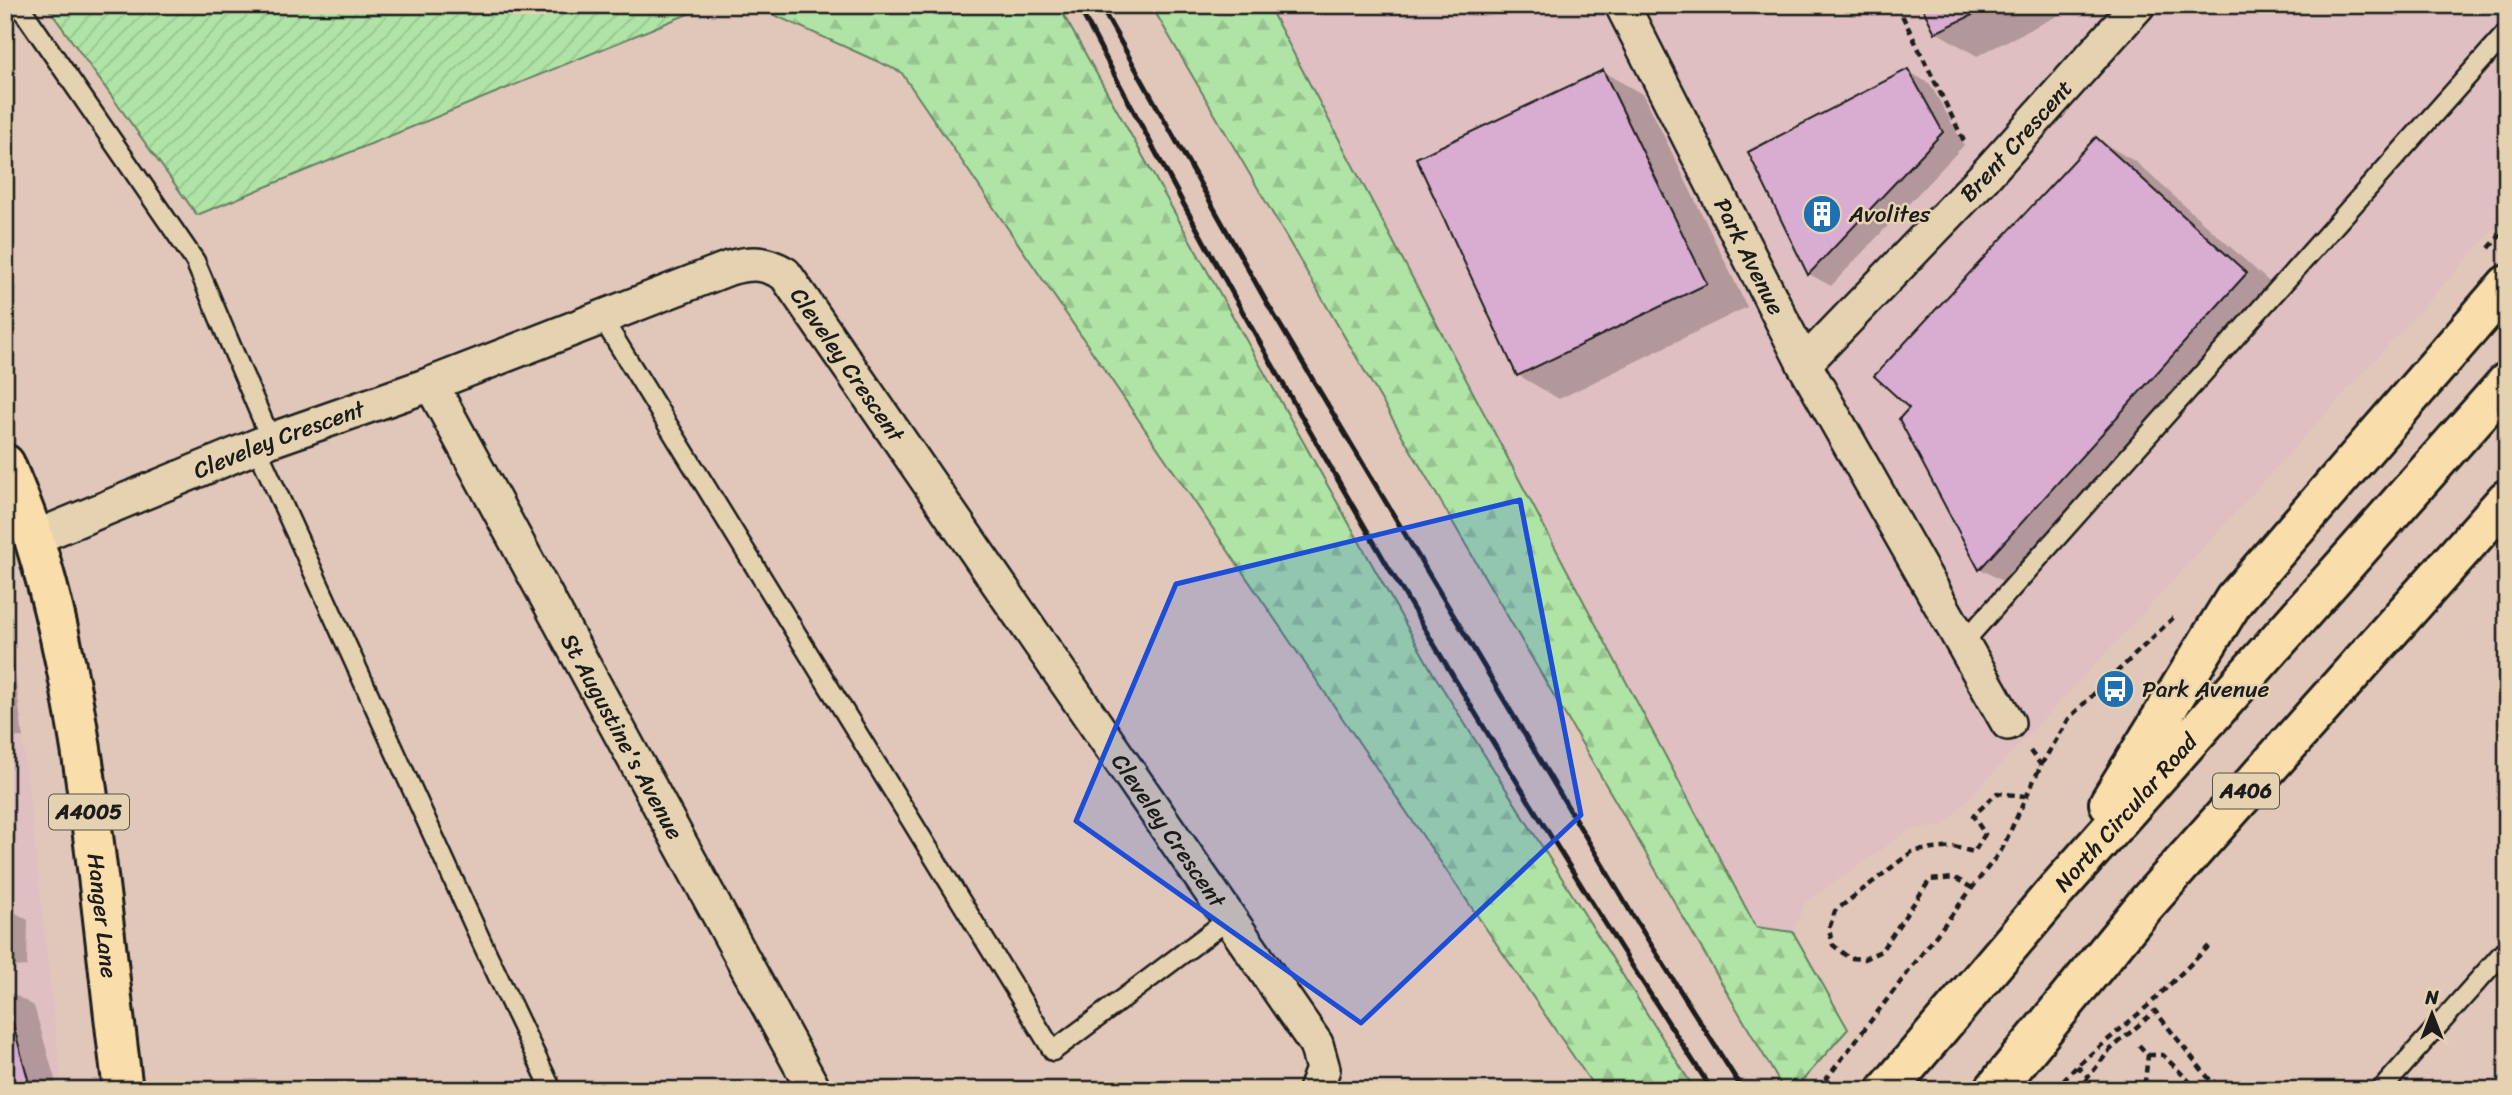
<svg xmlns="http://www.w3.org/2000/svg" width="2512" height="1095" font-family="Sriracha,sans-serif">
  <defs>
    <pattern id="forest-firs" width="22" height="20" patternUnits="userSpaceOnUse" patternTransform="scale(1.75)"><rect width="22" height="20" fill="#afe4a6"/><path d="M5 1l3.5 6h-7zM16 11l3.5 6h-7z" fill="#96c38e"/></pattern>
    <pattern id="garden-furrows" width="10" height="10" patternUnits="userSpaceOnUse" patternTransform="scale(1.75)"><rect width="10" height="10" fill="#afe4a6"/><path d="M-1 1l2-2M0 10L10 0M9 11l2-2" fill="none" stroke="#96c38e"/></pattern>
  </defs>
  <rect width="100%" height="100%" fill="#e1c7ba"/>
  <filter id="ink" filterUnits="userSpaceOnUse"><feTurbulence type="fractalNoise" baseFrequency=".0143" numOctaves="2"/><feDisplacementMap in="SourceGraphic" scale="14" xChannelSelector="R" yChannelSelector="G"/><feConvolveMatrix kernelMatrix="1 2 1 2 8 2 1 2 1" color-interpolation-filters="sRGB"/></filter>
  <g filter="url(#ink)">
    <path fill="#dfbfc1" d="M1268,5H2507V215L2148,608L1943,826L1910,829L1804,904L1793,932L1757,927Z
      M5,640L14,660L62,1090H5Z"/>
    <path fill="url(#forest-firs)" stroke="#668061" stroke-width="2" d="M752,5H1058L1433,673L1695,1090H1627L1623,1084L1595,1088L901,72Z
      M1151,5H1268L1756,927L1793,932L1848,1029L1794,1090H1784Z"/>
    <path fill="url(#garden-furrows)" stroke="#668061" stroke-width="2" d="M46,5H710L197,215Z"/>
    <path fill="#0003" d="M1923,5H2079L1977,56L1936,32Z
      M1908,71L1930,84L1964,145L1831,286L1809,274Z
      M1603,72L1644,95L1747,307L1559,399L1518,375Z
      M2096,139L2136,162L2286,297L2021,592L1981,569L1901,420Z
      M5,656L13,660L23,737L5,738Z
      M5,907L28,920L27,966L5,968Z
      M5,989L34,1006L58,1090H5Z"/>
    <path fill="#d9add1" stroke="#1c1c1c" stroke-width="2" d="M1921,5H1993L1935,33Z
      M1908,69L1943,132L1808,275L1748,152Z
      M1603,70L1707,284L1517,376L1416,158Z
      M2096,137L2247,273L1979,570L1899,419L1909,408L1874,376Z
      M5,995L31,1090H5Z"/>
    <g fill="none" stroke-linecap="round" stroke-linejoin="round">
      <g stroke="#1c1c1c" stroke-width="23">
        <path id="lane" d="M19,5L195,261L271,440
          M602,318L1053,1051L1230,918
          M256,446L483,945L552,1090
          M1962,644L2507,32
          M2381,1090L2507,948"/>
      </g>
      <g stroke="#1c1c1c" stroke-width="38">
        <g id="street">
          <path id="s1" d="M1622,5L1804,364L2008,723"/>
          <path id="s2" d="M1804,364L1983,178L2138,5"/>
          <path id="s3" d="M431,384L814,1090"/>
          <path id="s4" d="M34,538L271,440L431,384L729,268C752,262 765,262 785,274L1316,1044L1323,1069L1315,1090"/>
        </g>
      </g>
      <g stroke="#1c1c1c" stroke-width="44">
        <g id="primary">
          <path id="s5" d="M5,464C15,489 26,513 34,539C89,716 99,906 123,1090"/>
        </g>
      </g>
      <g stroke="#1c1c1c" stroke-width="44">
        <g id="highway">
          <path d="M2109,803L2234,600L2507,285"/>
          <path id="s6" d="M1887,1090L2053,894L2507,382"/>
          <path d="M1994,1090L2146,904L2507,499"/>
        </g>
      </g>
      <path stroke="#1c1c1c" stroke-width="4.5" stroke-dasharray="7 5" stroke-linecap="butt" d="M1897,5L1965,143
        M2489,248L2507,228
        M2030,751L2041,765
        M1972,888L1955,878L1930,880L1881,951L1864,959L1849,958L1833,945L1829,929L1835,911L1913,851L1954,847L1974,852L1985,834L1973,816L1997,793L2025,796
        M2139,1045L2148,1055L2144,1090
        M2148,1055H2163L2198,1090
        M2077,1066L2088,1077
        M1818,1090L2002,849L2041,765L2070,717L2174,617
        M2055,1090L2077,1066L2150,1004L2210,945
        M2078,1090L2110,1050L2155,1011L2218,1090"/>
      <use href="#lane" stroke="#e5d2b0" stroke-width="18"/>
      <use href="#street" stroke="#e5d2b0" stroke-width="33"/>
      <use href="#primary" stroke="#f9ddab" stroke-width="38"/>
      <use href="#highway" stroke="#f9ddab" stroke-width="38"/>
      <path stroke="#1c1c1c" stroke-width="5" d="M1078,5C1271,377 1483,739 1712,1090
        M1100,5L1267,303L1633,916L1743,1090"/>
    </g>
  </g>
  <path fill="#1d4ed8" fill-opacity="0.2" stroke="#1d4ed8" stroke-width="5" stroke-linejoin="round" d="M1520,500L1581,815L1361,1023L1076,821L1176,584Z"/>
  <defs>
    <g id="building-disc" transform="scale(2.0125)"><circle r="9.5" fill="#1f6fb2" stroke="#e5d2b0"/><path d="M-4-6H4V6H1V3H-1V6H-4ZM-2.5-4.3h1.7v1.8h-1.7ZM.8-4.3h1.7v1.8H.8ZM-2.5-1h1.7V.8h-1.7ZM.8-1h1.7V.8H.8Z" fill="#fff"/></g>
    <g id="bus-disc" transform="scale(2.0125)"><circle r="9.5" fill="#1f6fb2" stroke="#e5d2b0"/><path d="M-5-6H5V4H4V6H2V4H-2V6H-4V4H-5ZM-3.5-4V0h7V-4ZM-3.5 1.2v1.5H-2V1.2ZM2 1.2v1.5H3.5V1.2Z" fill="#fff"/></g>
  </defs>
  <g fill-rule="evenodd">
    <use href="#building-disc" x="1822" y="214"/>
    <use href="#bus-disc" x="2115" y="689"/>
  </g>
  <g text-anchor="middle" stroke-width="5" stroke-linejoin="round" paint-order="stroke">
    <g fill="#e5d2b0" stroke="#585348" stroke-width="2">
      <rect x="2213" y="773.5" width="66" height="35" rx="5"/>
      <rect x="49" y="794.5" width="80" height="35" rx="5"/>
    </g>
    <g font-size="21" font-weight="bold" fill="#1c1c1c">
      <text x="2246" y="798">A406</text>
      <text x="89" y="819">A4005</text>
    </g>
    <g font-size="23" fill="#1c1c1c" stroke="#e5d2b0">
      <text dy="8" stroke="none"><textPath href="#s2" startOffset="308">Brent Crescent</textPath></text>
      <text dy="8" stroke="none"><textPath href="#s1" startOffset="282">Park Avenue</textPath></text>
      <text dy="8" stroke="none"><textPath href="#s4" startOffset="914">Cleveley Crescent</textPath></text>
      <text dy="8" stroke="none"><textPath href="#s4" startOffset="264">Cleveley Crescent</textPath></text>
      <text dy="8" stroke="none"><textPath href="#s3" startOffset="401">St Augustine's Avenue</textPath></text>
      <text dy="8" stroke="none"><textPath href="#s6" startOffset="366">North Circular Road</textPath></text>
      <text dy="8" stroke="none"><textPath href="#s4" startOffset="1480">Cleveley Crescent</textPath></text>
      <text dy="8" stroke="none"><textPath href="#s5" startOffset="464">Hanger Lane</textPath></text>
    </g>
    <g font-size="23" fill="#1c1c1c" stroke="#e5d2b0" text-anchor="start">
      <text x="1849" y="222">Avolites</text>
      <text x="2142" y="697">Park Avenue</text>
    </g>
  </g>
  <rect width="2512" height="1095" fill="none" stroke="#e5d2b0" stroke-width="28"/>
  <rect x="14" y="14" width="2484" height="1067" fill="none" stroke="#1c1c1c" stroke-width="2.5" filter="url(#ink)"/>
  <g transform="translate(2432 1014)" stroke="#e5d2b0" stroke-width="5" paint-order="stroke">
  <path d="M0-5L12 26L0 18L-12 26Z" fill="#1c1c1c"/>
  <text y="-10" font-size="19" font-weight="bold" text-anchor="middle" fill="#1c1c1c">N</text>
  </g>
</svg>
